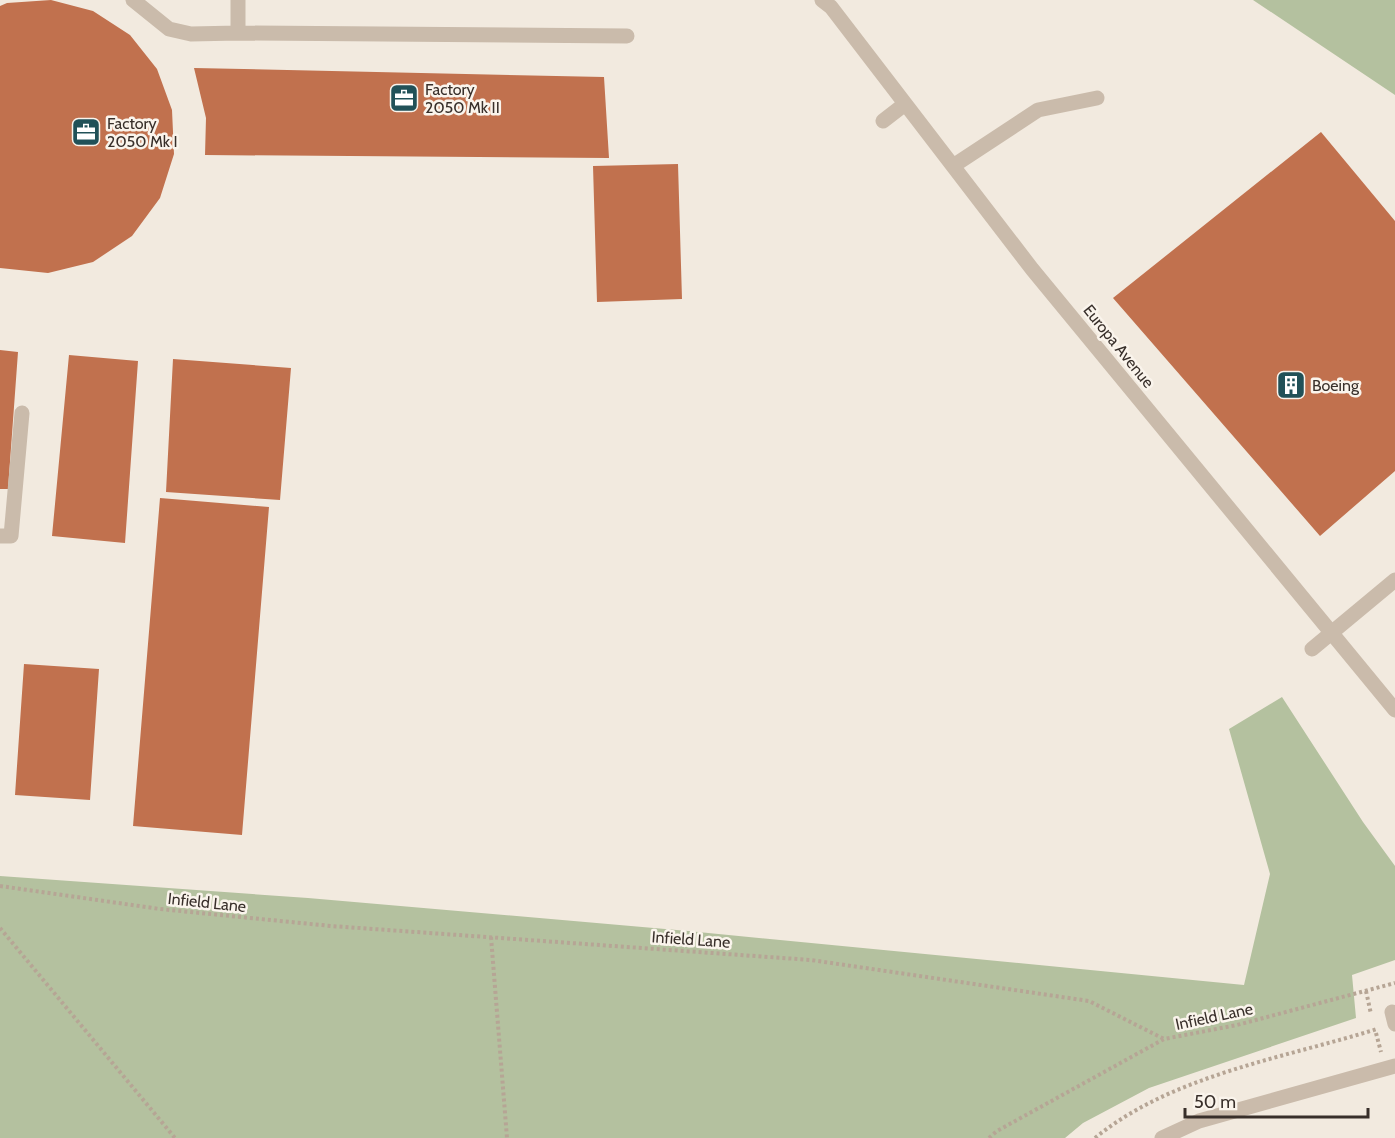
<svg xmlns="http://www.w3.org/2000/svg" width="1395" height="1138" font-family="Cabin,sans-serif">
  <rect width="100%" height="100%" fill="#f2eadf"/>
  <path fill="#b4c19f" d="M1253,0H1395V95Z
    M1282,697L1363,822L1395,866V960L1352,975L1356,1018L1149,1088L1083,1123L1065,1138H0V876L308,898L688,931L1244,985L1270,874L1229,729Z"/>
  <path fill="#c1714e" d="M51,0L93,11L130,35L157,69L172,110L174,154L160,198L132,236L93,262L48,273L0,268V6L7,3Z
    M194,68L604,77L609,158L205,155L206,118Z
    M1321,132L1395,221V471L1320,536L1113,298Z
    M678,164L682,299L597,302L593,166Z
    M0,350L18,352L8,489H0Z
    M69,355L138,361L125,543L52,536Z
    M173,359L291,368L280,500L166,492Z
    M160,498L269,507L242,835L133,826Z
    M24,664L99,669L90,800L15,795Z"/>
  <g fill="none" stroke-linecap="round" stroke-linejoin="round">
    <path stroke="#b6a595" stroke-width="4" stroke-dasharray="3 3" stroke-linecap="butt" d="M0,886L160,909L331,926L811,960L1089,1001L1164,1039
      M0,928L175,1138
      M491,937L507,1138
      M1366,991L1371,1014
      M1376,1033L1381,1052
      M989,1138L997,1131L1164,1039L1237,1025L1395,983
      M1095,1138C1172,1075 1284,1058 1377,1029"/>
    <path stroke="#cabbab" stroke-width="15" d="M133,0L169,29L191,34L238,33
      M238,0V33L627,36
      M822,0L831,7L1032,269L1395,710
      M883,121L905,104
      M953,166L1038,110L1097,98
      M0,536H11L22,413
      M1312,649L1395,580
      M1392,1012L1395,1024
      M1162,1138L1199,1121L1395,1066"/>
  </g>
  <defs>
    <g id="office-square" transform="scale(1.5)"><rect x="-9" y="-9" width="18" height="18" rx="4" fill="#215158" stroke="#faf4ec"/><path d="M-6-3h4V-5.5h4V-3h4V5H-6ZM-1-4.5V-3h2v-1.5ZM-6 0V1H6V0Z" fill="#fff"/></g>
    <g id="building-square" transform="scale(1.5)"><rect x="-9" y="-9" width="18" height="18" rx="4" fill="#215158" stroke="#faf4ec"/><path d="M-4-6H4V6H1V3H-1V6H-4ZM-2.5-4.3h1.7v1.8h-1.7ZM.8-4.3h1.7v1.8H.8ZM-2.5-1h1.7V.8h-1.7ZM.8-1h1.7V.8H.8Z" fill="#fff"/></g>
  </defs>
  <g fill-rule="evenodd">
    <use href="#office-square" x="404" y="98"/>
    <use href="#office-square" x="86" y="132"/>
    <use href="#building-square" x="1291" y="385"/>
  </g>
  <g text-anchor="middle" stroke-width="5" stroke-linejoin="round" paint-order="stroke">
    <g font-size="16" fill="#382f2a" stroke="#faf4ec" text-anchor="start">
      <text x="425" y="95">Factory<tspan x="425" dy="18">2050 Mk II</tspan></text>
      <text x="107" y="129">Factory<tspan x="107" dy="18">2050 Mk I</tspan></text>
      <text x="1312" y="391">Boeing</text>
    </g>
    <g font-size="16" fill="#382f2a" stroke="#faf4ec">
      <text transform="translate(1119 346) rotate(51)" y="6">Europa Avenue</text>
      <text transform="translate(207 902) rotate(6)" y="6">Infield Lane</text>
      <text transform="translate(691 939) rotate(4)" y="6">Infield Lane</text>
      <text transform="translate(1214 1016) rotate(-12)" y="6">Infield Lane</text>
    </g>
  </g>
  <path d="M1185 1108v9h183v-9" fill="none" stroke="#382f2a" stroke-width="3"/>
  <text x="1194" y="1108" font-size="18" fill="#382f2a" stroke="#faf4ec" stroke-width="4.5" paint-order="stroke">50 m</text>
</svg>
